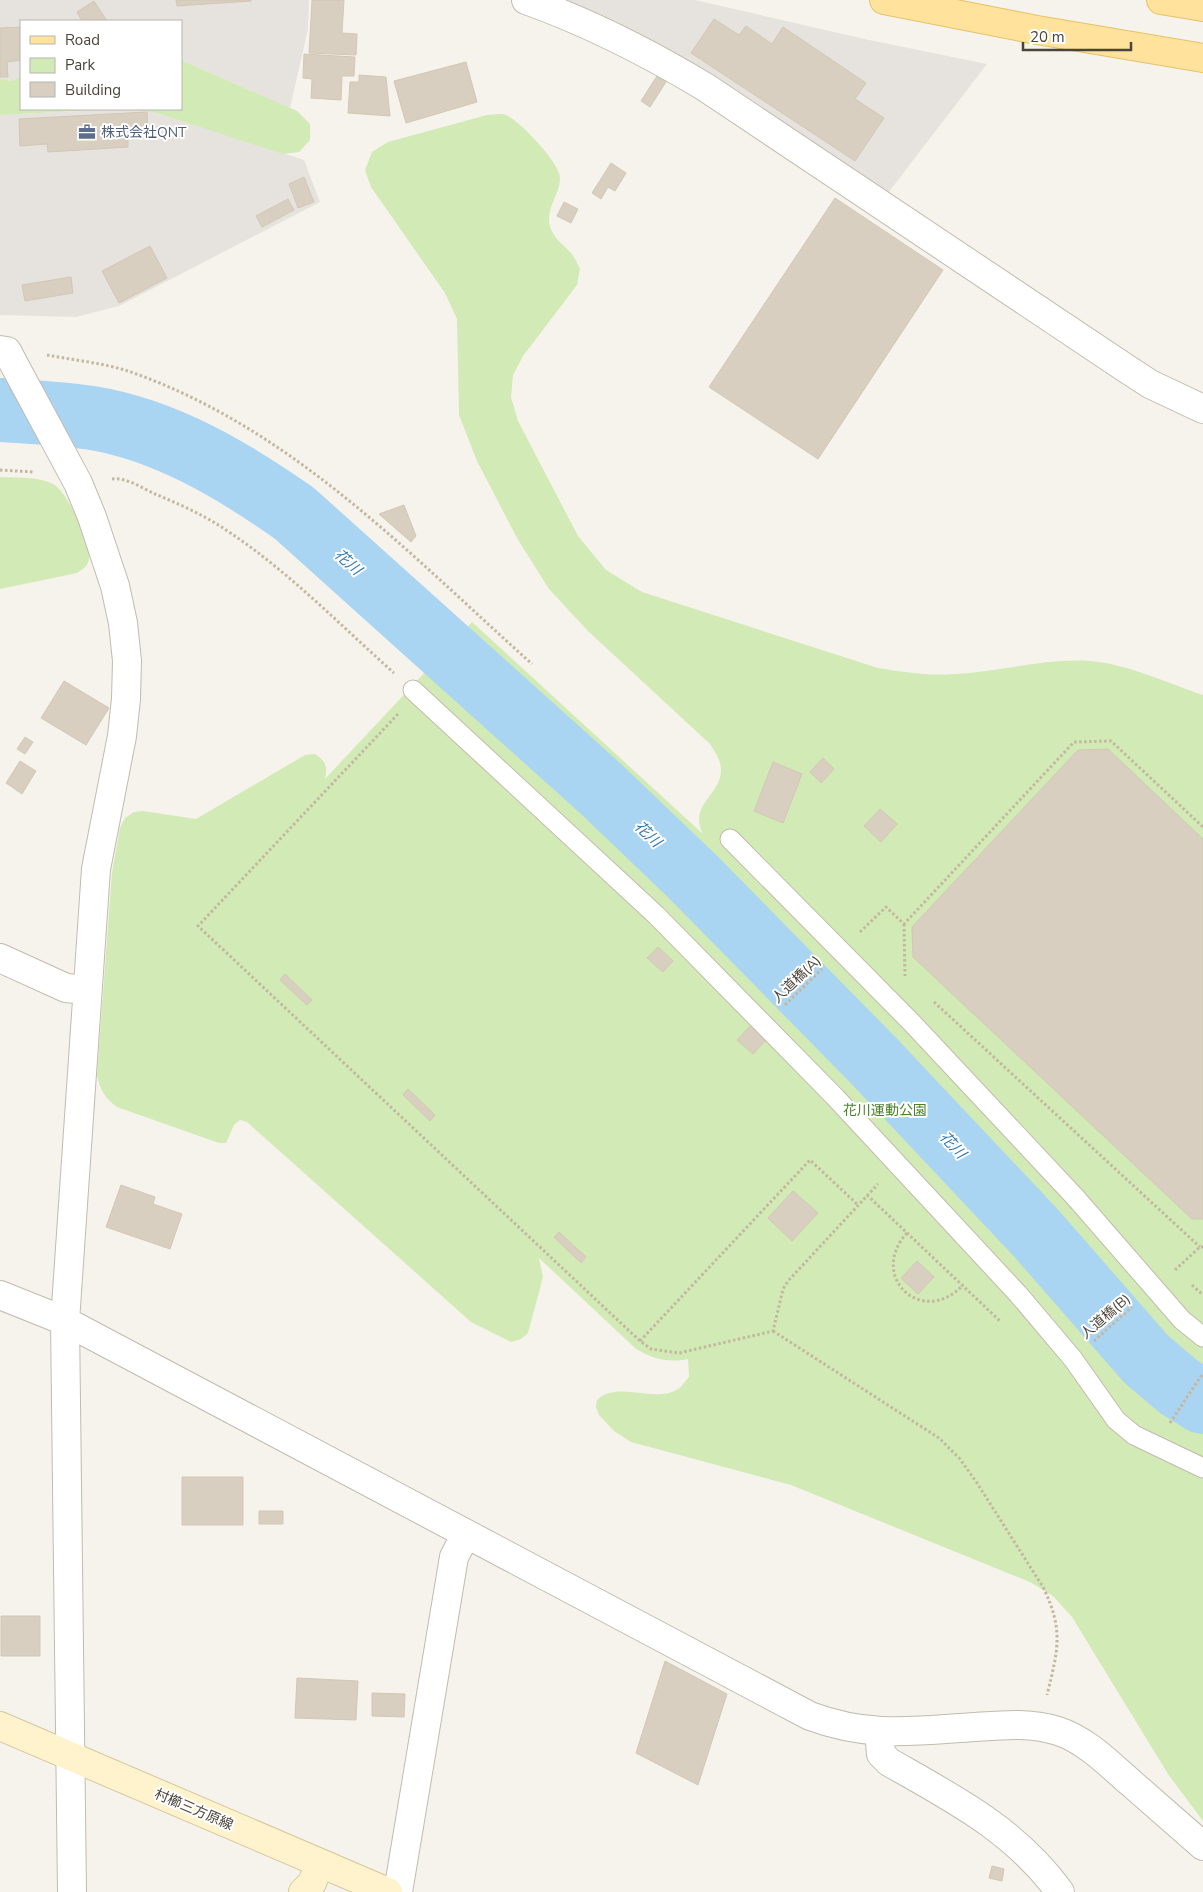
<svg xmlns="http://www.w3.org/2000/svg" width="1203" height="1892" font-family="'Nunito Sans','Noto Sans JP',sans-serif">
  <rect width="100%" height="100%" fill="#f6f3ec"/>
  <path fill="#e6e2dd" d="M0,0H309L308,29L290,108L181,60V21H21V77L12,81L0,79Z
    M565,0H695L869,40L987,64L888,193L668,49L621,24Z
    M116,109H139L157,113L304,160L320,202L119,306L76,317L0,315V115Z"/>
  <path fill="#d2eab5" d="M181,60L297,111L310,124V140L299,152L283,154L157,113L133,109H181Z
    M21,77V109H116L0,115V79L12,81Z
    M487,115C493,115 501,113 506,115C520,121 560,163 560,178C560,194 545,210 550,226C553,238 563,244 571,253C575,257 577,264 580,269L577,285L523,356L513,375L511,397L518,421L578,536L606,570L642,592L878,668C904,672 927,676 954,674C999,672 1044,658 1090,661C1128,664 1167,683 1203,695V1821L1168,1774L1072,1617L1053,1596L1030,1582L791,1485L631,1442L614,1431L599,1415L596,1407L597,1400C618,1380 654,1404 678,1389C682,1387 685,1381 689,1377L688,1359C668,1363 652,1359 635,1348L539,1258L543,1277L528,1333L521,1339L511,1342L471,1322L247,1122L240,1120L234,1125L226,1143H219L117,1107C105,1098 100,1090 97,1075L112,872L120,828L125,818L134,812L143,811L196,819L305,755L315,754C326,761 328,767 325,779L472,622L703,834C688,805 721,795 721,770C721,760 715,752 710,744L588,631L549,589L517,538L477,461L459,415L457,319L445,293L371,187L365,170L372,152L388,142Z
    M0,477C16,478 38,476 53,484C68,492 90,542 89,559C88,566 83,569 77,573L0,589Z"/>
  <path fill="#a9d4f2" d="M514,675L556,738L548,749L478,716C484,696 494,684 514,675Z"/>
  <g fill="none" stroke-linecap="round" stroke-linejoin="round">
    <path stroke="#a9d4f2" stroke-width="64" d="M0,410C31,412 61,413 92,418C166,430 234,471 294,513L600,788L693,877L873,1060L1036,1233L1146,1359L1179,1387L1203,1402"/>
  </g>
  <path fill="#d8cfc1" stroke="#d3c7b4" d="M176,0H251V1L177,6Z
    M312,0H344L342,33L357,34L356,55L309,53Z
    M94,1L107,21H82L77,12Z
    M714,19L739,35L746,26L772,44L783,27L866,83L855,99L884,118L855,161L691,53Z
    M21,27V60L7,62L8,77H0V28Z
    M304,54L355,57L354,76H342L341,100L311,98L312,79L303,78Z
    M466,62L477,102L406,123L394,81Z
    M359,75L386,77L390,116L348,113L350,82H359Z
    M657,76L666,82L650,107L641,101Z
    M147,112L148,135L128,136V147L48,152L47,144L20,146L19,119Z
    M611,163L626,173L615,191L608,187L601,199L592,193Z
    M304,177L314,202L298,208L289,184Z
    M835,198L943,270L818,459L709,387Z
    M288,199L294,210L262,227L256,216Z
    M564,202L578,209L571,223L557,216Z
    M150,246L167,278L119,303L102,271Z
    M71,277L73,293L25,301L22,285Z
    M404,505L416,536L411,542L379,514Z
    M64,681L109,708L86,745L41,718Z
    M25,737L33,742L25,754L17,749Z
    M1108,749L1203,839V1219H1192L913,957L912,927L1078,750Z
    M823,758L834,769L821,783L810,772Z
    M20,761L36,771L22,794L6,783Z
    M773,762L802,774L783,823L754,811Z
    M880,809L897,824L881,842L864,826Z
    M658,947L673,961L663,972L647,958Z
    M285,974L312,1000L307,1005L280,980Z
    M751,1025L766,1040L753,1054L737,1040Z
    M408,1089L435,1115L430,1121L403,1095Z
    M121,1185L155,1197L153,1204L182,1214L170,1249L106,1227Z
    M793,1191L818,1213L792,1241L768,1218Z
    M559,1232L586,1257L581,1263L554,1237Z
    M917,1261L934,1277L918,1294L901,1278Z
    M182,1477H243V1525H182Z
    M259,1511H283V1524H259Z
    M1,1616H40V1656H1Z
    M665,1661L727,1694L698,1785L636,1753Z
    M297,1678L358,1681L356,1720L295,1718Z
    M372,1693L405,1694L404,1717L372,1716Z
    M992,1866L1004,1869L1002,1881L989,1878Z"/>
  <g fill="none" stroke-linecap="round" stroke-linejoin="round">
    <g stroke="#c2bbae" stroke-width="21">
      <path id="lane" d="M413,690L656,915L835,1097L1018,1294L1073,1359L1116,1420L1134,1435L1203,1468
        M730,839L912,1023L1075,1197L1182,1320L1203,1337"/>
    </g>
    <g stroke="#c2bbae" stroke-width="30">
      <path id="street" d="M526,0C590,23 647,52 705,87L1127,369L1150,384L1203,409
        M0,350L7,351L16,368L78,483L92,517L115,586L123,623L127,661L126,699L122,736L96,869L65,1321L72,1892
        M0,958L66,988L87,990
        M0,1295L65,1321L810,1716C869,1738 913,1731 975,1727C1003,1725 1030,1722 1058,1731C1086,1740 1109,1764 1131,1783C1155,1804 1179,1825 1203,1846
        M879,1732L881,1754L889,1762C954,1799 1015,1830 1060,1892
        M398,1892L454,1557L466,1534"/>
    </g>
    <g stroke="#d6c79b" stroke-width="30">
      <path id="secondary" d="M0,1726L388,1892
        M303,1892L312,1883L320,1863"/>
    </g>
    <g stroke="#e6c16a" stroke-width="30">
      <path id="primary" d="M884,0L1037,30L1203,58
        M1161,0L1203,7"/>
    </g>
    <path stroke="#c4b79f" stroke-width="3" stroke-dasharray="2.5 2.5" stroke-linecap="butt" d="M47,355C73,360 103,363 128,371C290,427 407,552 532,664
      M0,470L34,472
      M112,479C126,477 142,488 155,494C179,504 204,515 226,530C287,570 339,624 394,673
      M398,714L198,926L640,1341L651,1349L679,1353L773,1331L783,1289L788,1281L878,1184
      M904,924L905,976
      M860,932L886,907L904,924L1074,742L1111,741L1203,827
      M934,1002L1200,1247
      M785,1005L822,969
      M867,1195L1001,1322
      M907,1233C867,1277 923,1328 963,1285
      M1175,1270L1200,1247H1203
      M1192,1285L1203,1295
      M773,1331L939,1438L960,1459L977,1483L1043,1587C1064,1630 1058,1650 1047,1695
      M640,1341L810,1160L858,1205
      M1094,1341L1132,1307
      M1170,1423L1203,1373"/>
    <use href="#lane" stroke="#fff" stroke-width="19"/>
    <use href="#street" stroke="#fff" stroke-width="28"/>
    <use href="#secondary" stroke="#fff3cd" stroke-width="28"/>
    <use href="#primary" stroke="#ffe39c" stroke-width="28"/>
  </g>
  <defs>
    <g id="office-bare" transform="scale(1.35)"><path d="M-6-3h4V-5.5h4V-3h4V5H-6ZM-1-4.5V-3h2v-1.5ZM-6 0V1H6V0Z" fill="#5c6f8a" stroke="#fff" stroke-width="2.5" paint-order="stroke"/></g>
  </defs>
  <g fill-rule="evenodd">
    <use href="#office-bare" x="87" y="132"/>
  </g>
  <g text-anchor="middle" stroke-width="4" stroke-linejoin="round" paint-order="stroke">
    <g font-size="14" fill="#4e5e75" stroke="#fff" text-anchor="start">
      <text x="101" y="137">株式会社QNT</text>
    </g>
    <g font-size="14" fill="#4b4439" stroke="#fff">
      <text transform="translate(796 979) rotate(-44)" y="5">人道橋(A)</text>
      <text transform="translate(1105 1316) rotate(-41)" y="5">人道橋(B)</text>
      <text transform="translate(194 1809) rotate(23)" y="5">村櫛三方原線</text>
    </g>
    <g font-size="14" fill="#4a7f2a" stroke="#fff">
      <text x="885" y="1115">花川運動公園</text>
    </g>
    <g font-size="15" font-style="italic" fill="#2e7ab2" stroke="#fff">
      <text transform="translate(348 562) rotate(42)" y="5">花川</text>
      <text transform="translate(648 834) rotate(44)" y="5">花川</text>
      <text transform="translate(953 1145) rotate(47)" y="5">花川</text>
    </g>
  </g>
  <rect x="20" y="20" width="162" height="90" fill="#ffffff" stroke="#b7b4b0"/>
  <rect x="30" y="36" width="25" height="8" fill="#ffe39c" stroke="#b7b4b0"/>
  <text x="65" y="45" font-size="15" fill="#4b4439">Road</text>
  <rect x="30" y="58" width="25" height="15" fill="#d2eab5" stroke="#b7b4b0"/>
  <text x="65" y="70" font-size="15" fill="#4b4439">Park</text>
  <rect x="30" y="82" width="25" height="15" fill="#d8cfc1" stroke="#b7b4b0"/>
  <text x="65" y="95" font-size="15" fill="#4b4439">Building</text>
  <path d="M1023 42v8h108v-8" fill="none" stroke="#4b4439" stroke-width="2.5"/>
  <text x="1030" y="42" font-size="15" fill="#4b4439" stroke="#ffffff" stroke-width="4" paint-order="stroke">20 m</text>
</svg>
